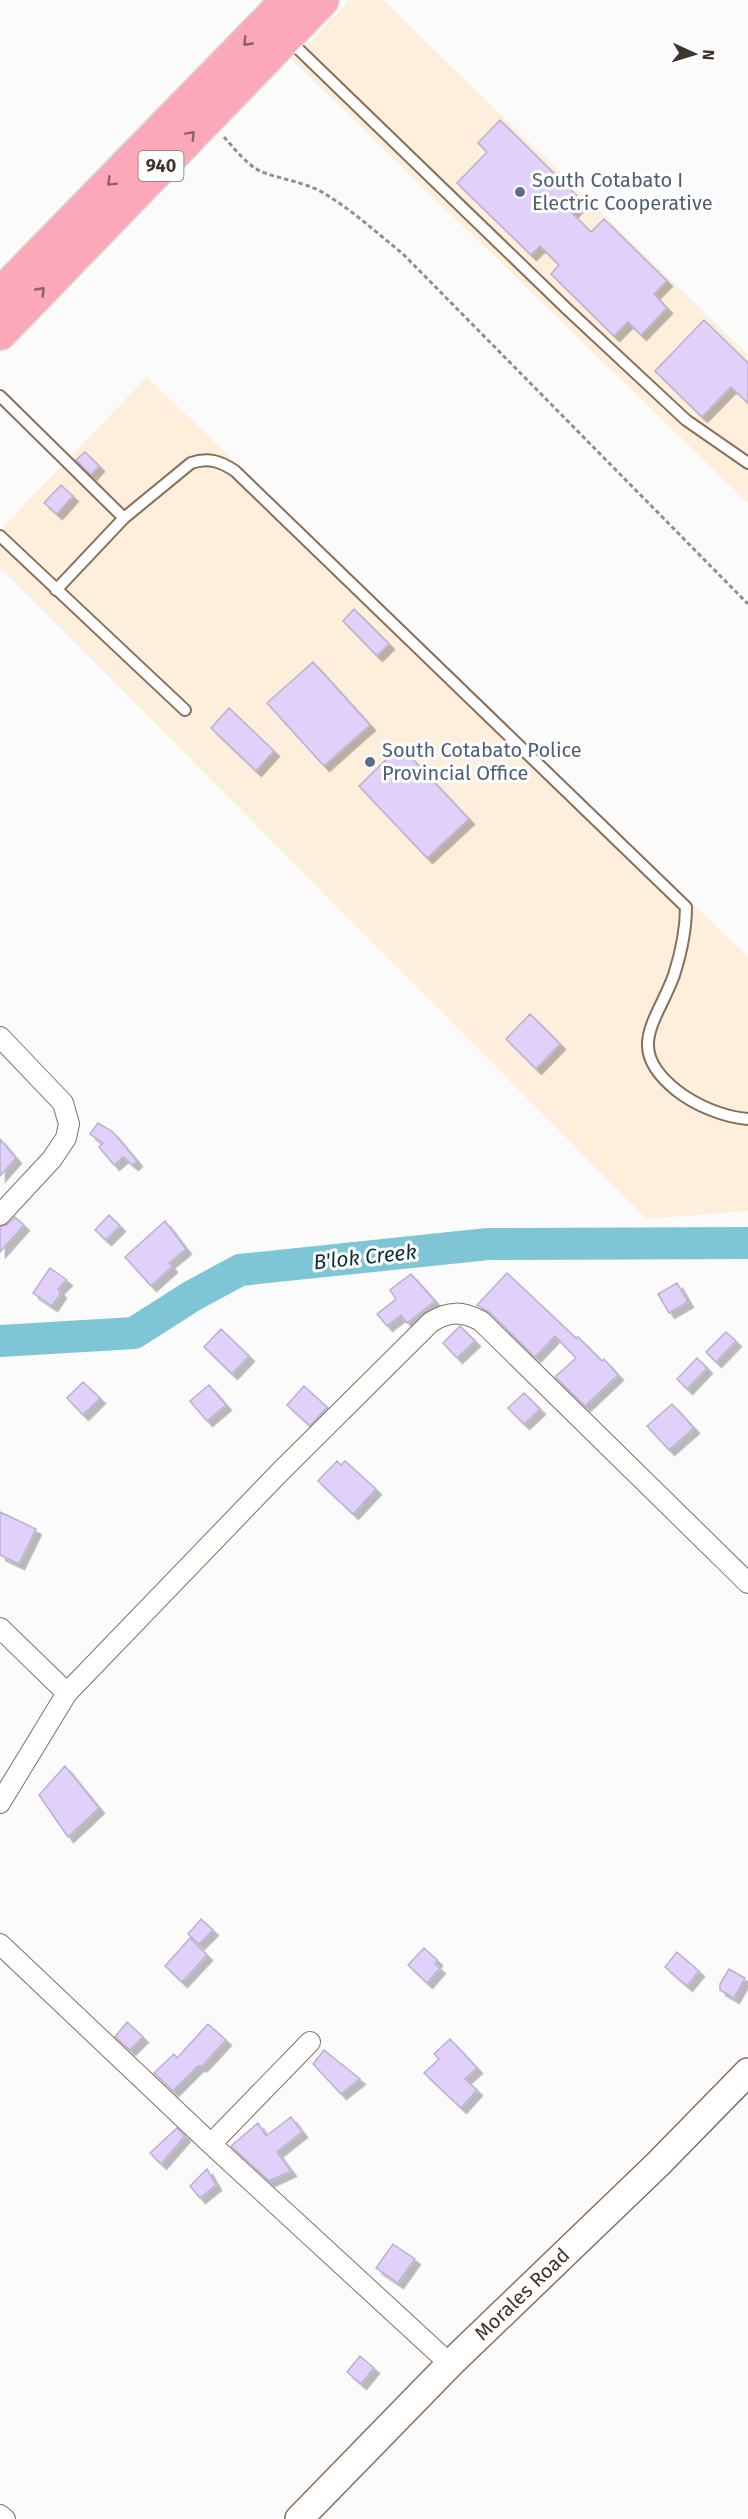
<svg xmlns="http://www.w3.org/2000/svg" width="748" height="2519" font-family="'Fira Sans',sans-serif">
  <defs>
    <filter id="shadow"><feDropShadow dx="5.5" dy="5.5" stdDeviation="0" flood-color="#0004"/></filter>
  </defs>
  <rect width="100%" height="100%" fill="#fbfbfb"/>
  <path fill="#fdefdc" d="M350,0H383L748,355V503L292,60Z
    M147,377L748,957V1211L647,1219L0,567V530Z"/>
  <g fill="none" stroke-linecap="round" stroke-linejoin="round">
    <path stroke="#7ec5d5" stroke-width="32" d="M0,1341L134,1333L192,1296L240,1270L488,1244L748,1243"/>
  </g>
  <path fill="#e0d0fa" stroke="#bcb0d0" stroke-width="1.5" filter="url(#shadow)" d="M500,120L582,201L572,213L591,232L604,219L667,281L654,294L667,308L641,335L628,322L614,336L551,274L559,265L540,246L531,255L457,183L487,152L478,143Z
    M704,320L748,363V403L731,387L702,417L655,371Z
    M85,452L99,466L91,475L76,460Z
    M61,485L73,496L57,514L44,503Z
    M354,609L389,644L377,656L343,621Z
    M313,662L370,725L324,766L267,703Z
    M229,708L274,751L256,771L211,728Z
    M400,746L469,819L427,858L359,786Z
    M530,1014L560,1044L536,1069L506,1039Z
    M98,1123L113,1132L137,1161L133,1165L123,1157L114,1165L99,1147L103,1143L90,1134Z
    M0,1139L16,1158L0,1176Z
    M109,1215L120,1226L106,1240L95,1230Z
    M15,1217L24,1225L0,1252V1227L8,1224Z
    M165,1221L186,1249L169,1263L172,1267L151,1286L125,1257Z
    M50,1268L67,1280L58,1289L61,1293L52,1306L33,1293Z
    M507,1273L576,1338L578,1337L602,1361L604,1359L618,1375L585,1406L555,1377L576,1358L555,1336L535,1357L489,1312L477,1305Z
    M411,1274L435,1301L407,1323L401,1315L387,1326L377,1314L396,1299L390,1290Z
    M677,1283L688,1302L669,1313L658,1294Z
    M460,1326L475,1341L457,1358L443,1343Z
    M221,1329L249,1356L232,1374L204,1347Z
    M726,1332L736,1341L716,1362L706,1352Z
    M697,1358L707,1368L687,1389L677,1379Z
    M83,1382L100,1398L83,1415L67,1398Z
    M209,1385L226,1405L207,1421L190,1401Z
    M304,1386L327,1407L310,1426L287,1405Z
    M524,1393L540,1409L524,1424L508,1408Z
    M672,1404L694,1428L669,1450L647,1426Z
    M337,1461L341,1465L345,1461L376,1489L353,1514L318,1481Z
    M0,1512L36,1529L19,1564L0,1555Z
    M65,1766L99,1808L68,1837L39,1795Z
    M201,1919L213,1930L199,1944L188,1934Z
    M190,1938L207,1955L182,1982L165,1966Z
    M424,1948L437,1960L435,1964L440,1968L427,1983L408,1965Z
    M677,1952L699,1971L687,1986L665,1967Z
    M729,1969L745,1978L734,1998L720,1990V1984Z
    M127,2022L143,2037L130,2050L115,2037Z
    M208,2024L226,2040L202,2066H198L173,2091L154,2073L174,2054L177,2058Z
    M450,2039L477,2068L465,2079L477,2090L461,2108L424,2073L439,2059L434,2054Z
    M324,2050L360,2079L341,2094L313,2064Z
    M291,2117L302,2132L277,2152L291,2171L269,2181L231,2146L258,2123L266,2136Z
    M177,2128L185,2136L161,2164L150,2153Z
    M207,2169L216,2185L200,2198L190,2186Z
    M393,2244L415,2259L398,2283L376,2268Z
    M360,2356L374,2368L361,2384L347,2372Z"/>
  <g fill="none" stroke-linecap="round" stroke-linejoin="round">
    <g stroke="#896f5a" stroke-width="14">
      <path id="lane" d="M288,39L567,309L686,420L748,463
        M0,396L124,518
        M0,536L185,710
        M56,590L124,518L191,463C208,457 220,461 235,471L686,907C686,930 681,953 674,975C657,1022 624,1048 676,1090C695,1105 723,1117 748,1119"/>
    </g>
    <g stroke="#896f5a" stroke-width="22">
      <path id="street" d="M0,1037L63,1103L69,1124L66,1138L52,1159L0,1215
        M0,1628L67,1693
        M0,1803L67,1693L279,1473L431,1322C449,1311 462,1311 481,1321L748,1583
        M0,1944L211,2144L450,2364
        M211,2144L310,2042
        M0,2515L5,2519"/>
    </g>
    <g stroke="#896f5a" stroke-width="30">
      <path id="secondary" d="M299,2519L450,2364L658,2164L748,2072"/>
    </g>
    <g stroke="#d9d7d5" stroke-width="36">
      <path id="highway" d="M0,295L288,0
        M0,333L322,0"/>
    </g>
    <path stroke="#958f8a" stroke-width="3" stroke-dasharray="4.5 3" stroke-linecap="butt" d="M224,137C235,149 249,168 265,173C285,180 303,182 322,192C351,209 377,233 403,254L748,604"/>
    <use href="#lane" stroke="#fff" stroke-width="10"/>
    <use href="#street" stroke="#fff" stroke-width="20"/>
    <use href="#secondary" stroke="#fff" stroke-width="27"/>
    <use href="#highway" stroke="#fca8b9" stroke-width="33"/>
  </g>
  <defs><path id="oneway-chevron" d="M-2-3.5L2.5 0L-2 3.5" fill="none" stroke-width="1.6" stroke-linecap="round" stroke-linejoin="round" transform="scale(1.5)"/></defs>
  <g stroke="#8b6364">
    <use href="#oneway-chevron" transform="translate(247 42) rotate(134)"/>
    <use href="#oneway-chevron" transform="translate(191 135) rotate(-47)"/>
    <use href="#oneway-chevron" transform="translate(111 182) rotate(135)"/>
    <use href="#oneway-chevron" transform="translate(41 291) rotate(-46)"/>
  </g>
  <g fill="#5c6f8a" stroke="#fff" stroke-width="2">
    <circle cx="520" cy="192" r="6"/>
    <circle cx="370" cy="762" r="6"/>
  </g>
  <g text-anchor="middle" stroke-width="6" stroke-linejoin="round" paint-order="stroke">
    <rect fill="#fff" stroke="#79726b" stroke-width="1.5" x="138.5" y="151" width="45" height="30" rx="4.5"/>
    <g font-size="18" font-weight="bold" fill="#40352c">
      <text x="161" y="172">940</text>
    </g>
    <g font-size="20" fill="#4e5e75" stroke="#fff" text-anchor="start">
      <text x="532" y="187">South Cotabato I<tspan x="532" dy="23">Electric Cooperative</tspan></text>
      <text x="382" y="757">South Cotabato Police<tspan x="382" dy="23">Provincial Office</tspan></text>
    </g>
    <g font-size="20" fill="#40352c" stroke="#fff">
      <text transform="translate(522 2294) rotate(-44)" y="7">Morales Road</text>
    </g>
    <g font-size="21" font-style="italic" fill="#0d3138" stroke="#fff">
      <text transform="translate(365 1257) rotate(-6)" y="7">B'lok Creek</text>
    </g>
  </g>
  <g transform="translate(694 54) rotate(94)" stroke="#ffffff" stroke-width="4.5" paint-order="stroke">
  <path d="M0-4.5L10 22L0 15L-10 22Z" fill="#40352c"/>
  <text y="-9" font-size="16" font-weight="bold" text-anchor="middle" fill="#40352c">N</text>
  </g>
</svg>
